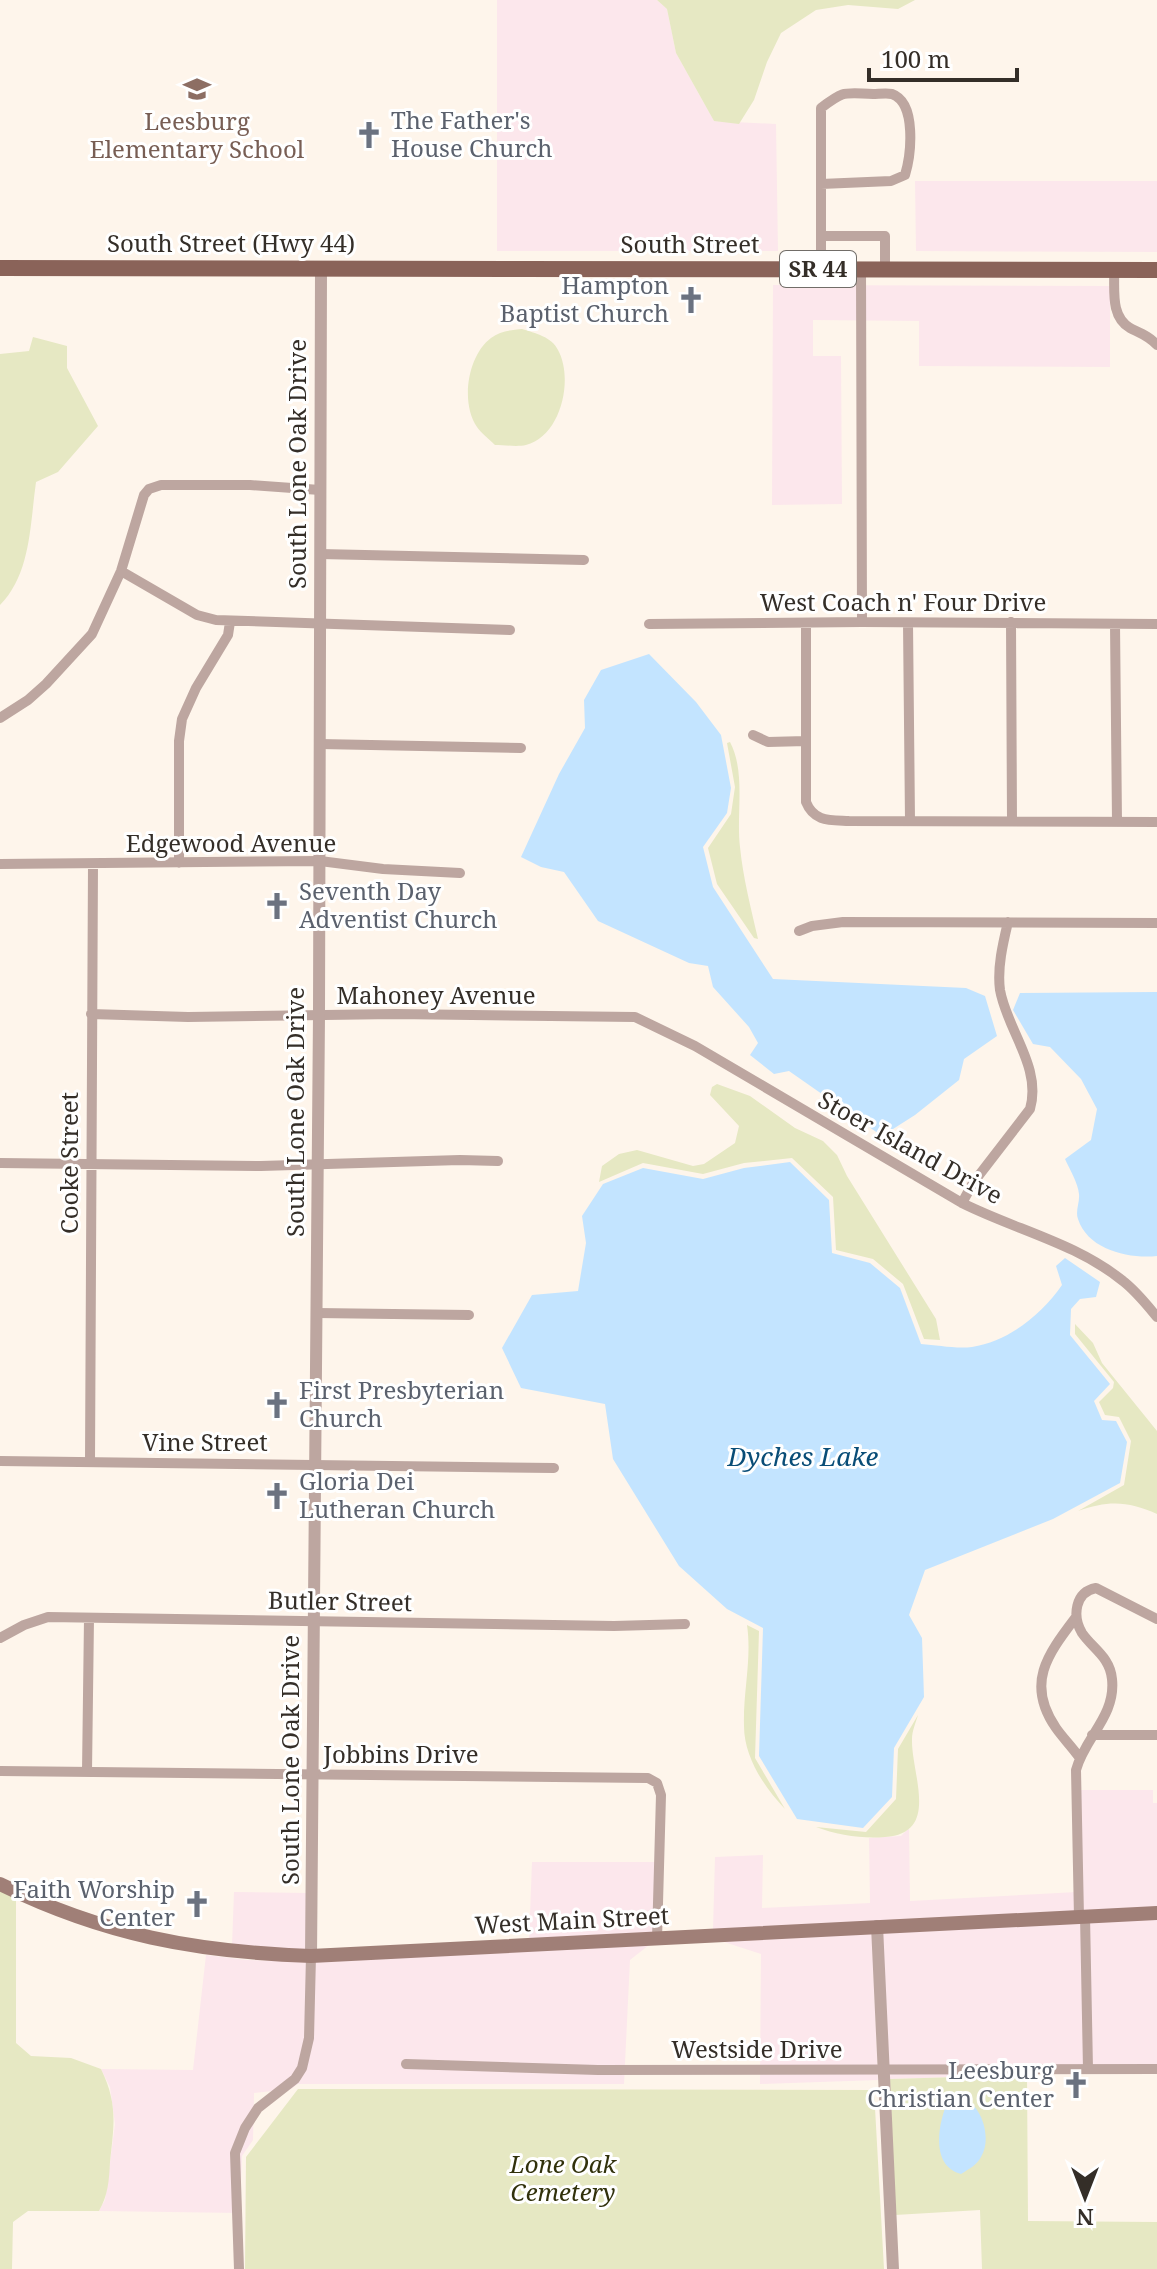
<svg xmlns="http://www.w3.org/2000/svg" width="1157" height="2269" font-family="'Noto Serif',serif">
  <rect width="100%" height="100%" fill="#fef5eb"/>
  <path fill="#fce7ec" d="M497,0H657L667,9L676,53L714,121L776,124L778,251H497Z
    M915,181H1157V252L916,251Z
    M773,285L1110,286V367L919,366V321L813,320V356H841L842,504L772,505Z
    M1079,1790H1153V1803H1157V1907L713,1930L715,1857L763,1855L762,1908L870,1903L869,1838L901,1836L909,1828L910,1901L1077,1892Z
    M532,1862H660L661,1933L529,1940Z
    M234,1892L307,1893L306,1950L232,1946Z
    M1157,1919V2071L1096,2069L1027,2075L888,2079L882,1932Z
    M872,1933L878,2080L760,2084L761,1954L721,1941Z
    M649,1945L630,1960L624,2084H298L291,2089L254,2093L253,2140L242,2156L240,2213L99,2211L105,2200L115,2124L110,2087L101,2069L193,2070L206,1955L247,1960L316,1962Z"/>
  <path fill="#e6e8c3" d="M657,0H915L898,9L848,5L816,10L781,33L767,62L754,100L739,124L714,121L676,53L667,9Z
    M522,329C535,333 552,337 558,350C574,379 561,436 526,445C517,447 504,445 495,445C489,439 481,433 477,427C460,402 468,355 491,338C500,331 512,330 522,329Z
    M33,337L67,346V368L98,426L58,472L36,482C30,524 31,574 0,605V354L29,351Z
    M730,742C746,772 736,814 740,847C743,878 751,908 758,939L754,938L717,884L708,848L731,814L735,787L727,743Z
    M717,1084L750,1096L795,1128L823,1141L837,1155L847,1176L936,1319L940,1340L924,1339L903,1284L873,1259L836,1250L833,1197L792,1158L744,1163L703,1174L643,1163L599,1182L602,1166L619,1154L637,1150L693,1166L704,1164L735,1143L739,1126L710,1095L712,1087Z
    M1075,1324L1093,1343L1102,1363L1157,1431V1514C1129,1501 1108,1500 1078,1511L1124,1485L1131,1441L1119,1417L1105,1415L1099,1402L1113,1388L1114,1382L1075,1334Z
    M747,1625L759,1631L755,1758L785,1809C764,1787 744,1757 744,1726C743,1691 752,1659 747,1625Z
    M918,1715C916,1722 912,1731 912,1739C911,1774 941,1833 885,1837C863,1839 837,1835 816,1827L866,1832L896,1799L898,1749Z
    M0,1890L16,1898V2043L31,2056L71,2058L101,2069C118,2104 114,2125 110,2162C109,2181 108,2195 99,2211H28L13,2222L12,2269H0Z
    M1027,2075L1028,2221L1157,2222V2269H982L980,2210L895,2215L890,2079Z
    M298,2089L874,2090L884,2269H245L246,2157Z"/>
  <path fill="#c3e4ff" d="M649,654L696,702L721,735L731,788L727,813L703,847L713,887L773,979L966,988L985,996L997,1036L964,1059L959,1080L915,1115L882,1136L789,1071L774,1074L750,1055L758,1043L749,1027L713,987L708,966L689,963L598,921L564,872L541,867L521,857L559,774L585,728L584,700L601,670Z
    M1157,992V1256C1129,1259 1088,1250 1078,1219C1075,1211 1080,1202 1079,1194C1078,1183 1070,1170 1065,1159L1091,1140L1097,1109L1081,1079L1050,1047L1033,1044L1013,1010L1020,993Z
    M790,1162L829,1200L832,1253L870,1263L900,1288L921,1344C937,1345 956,1349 972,1347C1009,1341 1041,1315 1062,1285L1056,1266L1065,1258L1100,1282L1096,1297L1080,1299L1071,1309L1070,1335L1110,1384L1094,1401L1102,1420L1116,1421L1127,1442L1120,1483L1053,1519L925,1570L909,1615L922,1638L924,1697L894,1748L892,1797L863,1828L797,1819L759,1756L763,1628L727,1609L679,1566L613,1459L605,1404L521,1388L502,1348L532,1295L578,1291L586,1243L582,1216L603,1184L643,1168L703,1179L744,1168Z
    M958,2097C981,2100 993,2138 981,2157C977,2165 969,2169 961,2174C930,2166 938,2123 948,2101Z"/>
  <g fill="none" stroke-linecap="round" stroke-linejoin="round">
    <path stroke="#bda6a0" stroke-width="10" d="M821,184L891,181L905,175C911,155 917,103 892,94C887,93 878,94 873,94C843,93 845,90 821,108V269
      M821,236H885V269
      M861,269L862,622
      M1114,270C1115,290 1110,316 1130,328C1140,333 1149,336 1157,345
      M320,554L584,560
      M121,571L197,615L216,620L510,630
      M1011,622L1012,821
      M806,623V802C814,822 830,820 849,821L1157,822
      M908,623L910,821
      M649,624L862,622L1157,624
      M1115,624L1117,822
      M0,718L28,700L46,684L92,634L121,571L144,495L149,489L161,485H250L320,490
      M753,735L768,742L806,741
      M320,744L521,748
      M179,863V741L182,719L196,688L228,635L230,622
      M0,864L320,861L383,869L460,873
      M799,931L812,926L843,922L1157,923
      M91,1014L188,1017L395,1014L635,1017L695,1046L962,1203C1016,1230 1076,1243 1123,1281C1136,1291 1147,1305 1157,1317
      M0,1163L261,1166L460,1160L498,1161
      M962,1203L973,1183L1030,1109C1042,1067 1007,1030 1000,990C997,968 1003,943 1008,922
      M317,1313L469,1315
      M0,1461L554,1468
      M90,1462L93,864
      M1076,1617C1048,1654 1025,1683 1056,1728C1063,1738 1072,1747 1079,1757
      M0,1638L24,1625L48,1617L614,1626L685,1624
      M1092,1735H1157
      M0,1771L648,1778L657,1783L661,1795L657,1939
      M87,1772L89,1618
      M1085,1916L1088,2069
      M1079,1917L1076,1770C1085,1737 1116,1716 1112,1679C1110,1657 1093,1649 1082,1633C1072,1616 1075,1592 1096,1588L1157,1619
      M406,2064L598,2070L1157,2069
      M239,2269L235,2153L245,2128L258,2108L295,2079L302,2068L309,2038L311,1956"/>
    <path stroke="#bda6a0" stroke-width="12" d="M877,1926L893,2269
      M311,1956L319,1015L321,269"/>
    <path stroke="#a07f77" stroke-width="14" d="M0,1884C104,1935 196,1952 311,1956L1157,1913"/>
    <path stroke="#8a6359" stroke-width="16" d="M0,268L1157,270"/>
  </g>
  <defs>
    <g id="school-bare" transform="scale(2.16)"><path d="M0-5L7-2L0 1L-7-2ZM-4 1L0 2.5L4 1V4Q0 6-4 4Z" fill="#8d6e63" stroke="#fff" stroke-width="2.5" paint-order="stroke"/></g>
    <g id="church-bare" transform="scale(2.16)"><path d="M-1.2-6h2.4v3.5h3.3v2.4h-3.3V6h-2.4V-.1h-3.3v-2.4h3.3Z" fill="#6b7280" stroke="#fff" stroke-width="2.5" paint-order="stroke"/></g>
  </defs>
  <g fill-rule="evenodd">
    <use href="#school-bare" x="197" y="89"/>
    <use href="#church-bare" x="369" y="135"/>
    <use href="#church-bare" x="691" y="300"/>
    <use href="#church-bare" x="277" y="906"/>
    <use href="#church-bare" x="277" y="1405"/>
    <use href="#church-bare" x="277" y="1496"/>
    <use href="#church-bare" x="197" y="1904"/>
    <use href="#church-bare" x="1076" y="2085"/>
  </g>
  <g text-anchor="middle" stroke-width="6" stroke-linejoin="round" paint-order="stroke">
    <rect fill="#fff" stroke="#716d68" stroke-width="2" x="780" y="251" width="76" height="36" rx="6"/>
    <g font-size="22" font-weight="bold" fill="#342e28">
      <text x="818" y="277">SR 44</text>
    </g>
    <g font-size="24" fill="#5b616d" stroke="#fff" text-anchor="start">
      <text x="391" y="129">The Father's<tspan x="391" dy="28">House Church</tspan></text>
      <text x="669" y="294" text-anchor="end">Hampton<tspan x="669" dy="28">Baptist Church</tspan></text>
      <text x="299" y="900">Seventh Day<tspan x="299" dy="28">Adventist Church</tspan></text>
      <text x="299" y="1399">First Presbyterian<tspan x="299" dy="28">Church</tspan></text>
      <text x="299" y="1490">Gloria Dei<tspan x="299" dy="28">Lutheran Church</tspan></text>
      <text x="175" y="1898" text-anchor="end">Faith Worship<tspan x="175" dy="28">Center</tspan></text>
      <text x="1054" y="2079" text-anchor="end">Leesburg<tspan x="1054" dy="28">Christian Center</tspan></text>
    </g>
    <g font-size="24" fill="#785e54" stroke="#fff">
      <text x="197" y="130">Leesburg<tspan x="197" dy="28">Elementary School</tspan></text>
    </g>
    <g font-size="24" fill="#342e28" stroke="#fff">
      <text x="231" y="252">South Street (Hwy 44)</text>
      <text x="690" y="253">South Street</text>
      <text transform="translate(298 464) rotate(-90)" y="8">South Lone Oak Drive</text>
      <text x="903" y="611">West Coach n' Four Drive</text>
      <text x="231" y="852">Edgewood Avenue</text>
      <text x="436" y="1004">Mahoney Avenue</text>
      <text transform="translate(296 1112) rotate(-90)" y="8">South Lone Oak Drive</text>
      <text transform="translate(910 1148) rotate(29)" y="8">Stoer Island Drive</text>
      <text transform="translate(70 1163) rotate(-90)" y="8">Cooke Street</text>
      <text x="205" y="1451">Vine Street</text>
      <text transform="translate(340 1602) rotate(1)" y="8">Butler Street</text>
      <text x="401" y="1763">Jobbins Drive</text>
      <text transform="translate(291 1760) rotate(-90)" y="8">South Lone Oak Drive</text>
      <text transform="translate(572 1921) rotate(-3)" y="8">West Main Street</text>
      <text x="757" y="2058">Westside Drive</text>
    </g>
    <g font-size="24" font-style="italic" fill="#31310b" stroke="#fff">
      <text x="563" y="2173">Lone Oak<tspan x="563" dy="28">Cemetery</tspan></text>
    </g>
    <g font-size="26" font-style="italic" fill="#094d77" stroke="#fff">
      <text x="803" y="1466">Dyches Lake</text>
    </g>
  </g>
  <g transform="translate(1085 2197) rotate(180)" stroke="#ffffff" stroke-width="6" paint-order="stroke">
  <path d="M0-6L14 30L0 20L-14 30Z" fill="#342e28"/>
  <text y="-12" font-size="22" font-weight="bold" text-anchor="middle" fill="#342e28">N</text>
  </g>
  <path d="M869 68v12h148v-12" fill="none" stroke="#342e28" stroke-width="4"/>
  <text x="881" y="68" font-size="24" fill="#342e28" stroke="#ffffff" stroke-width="6" paint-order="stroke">100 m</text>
</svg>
